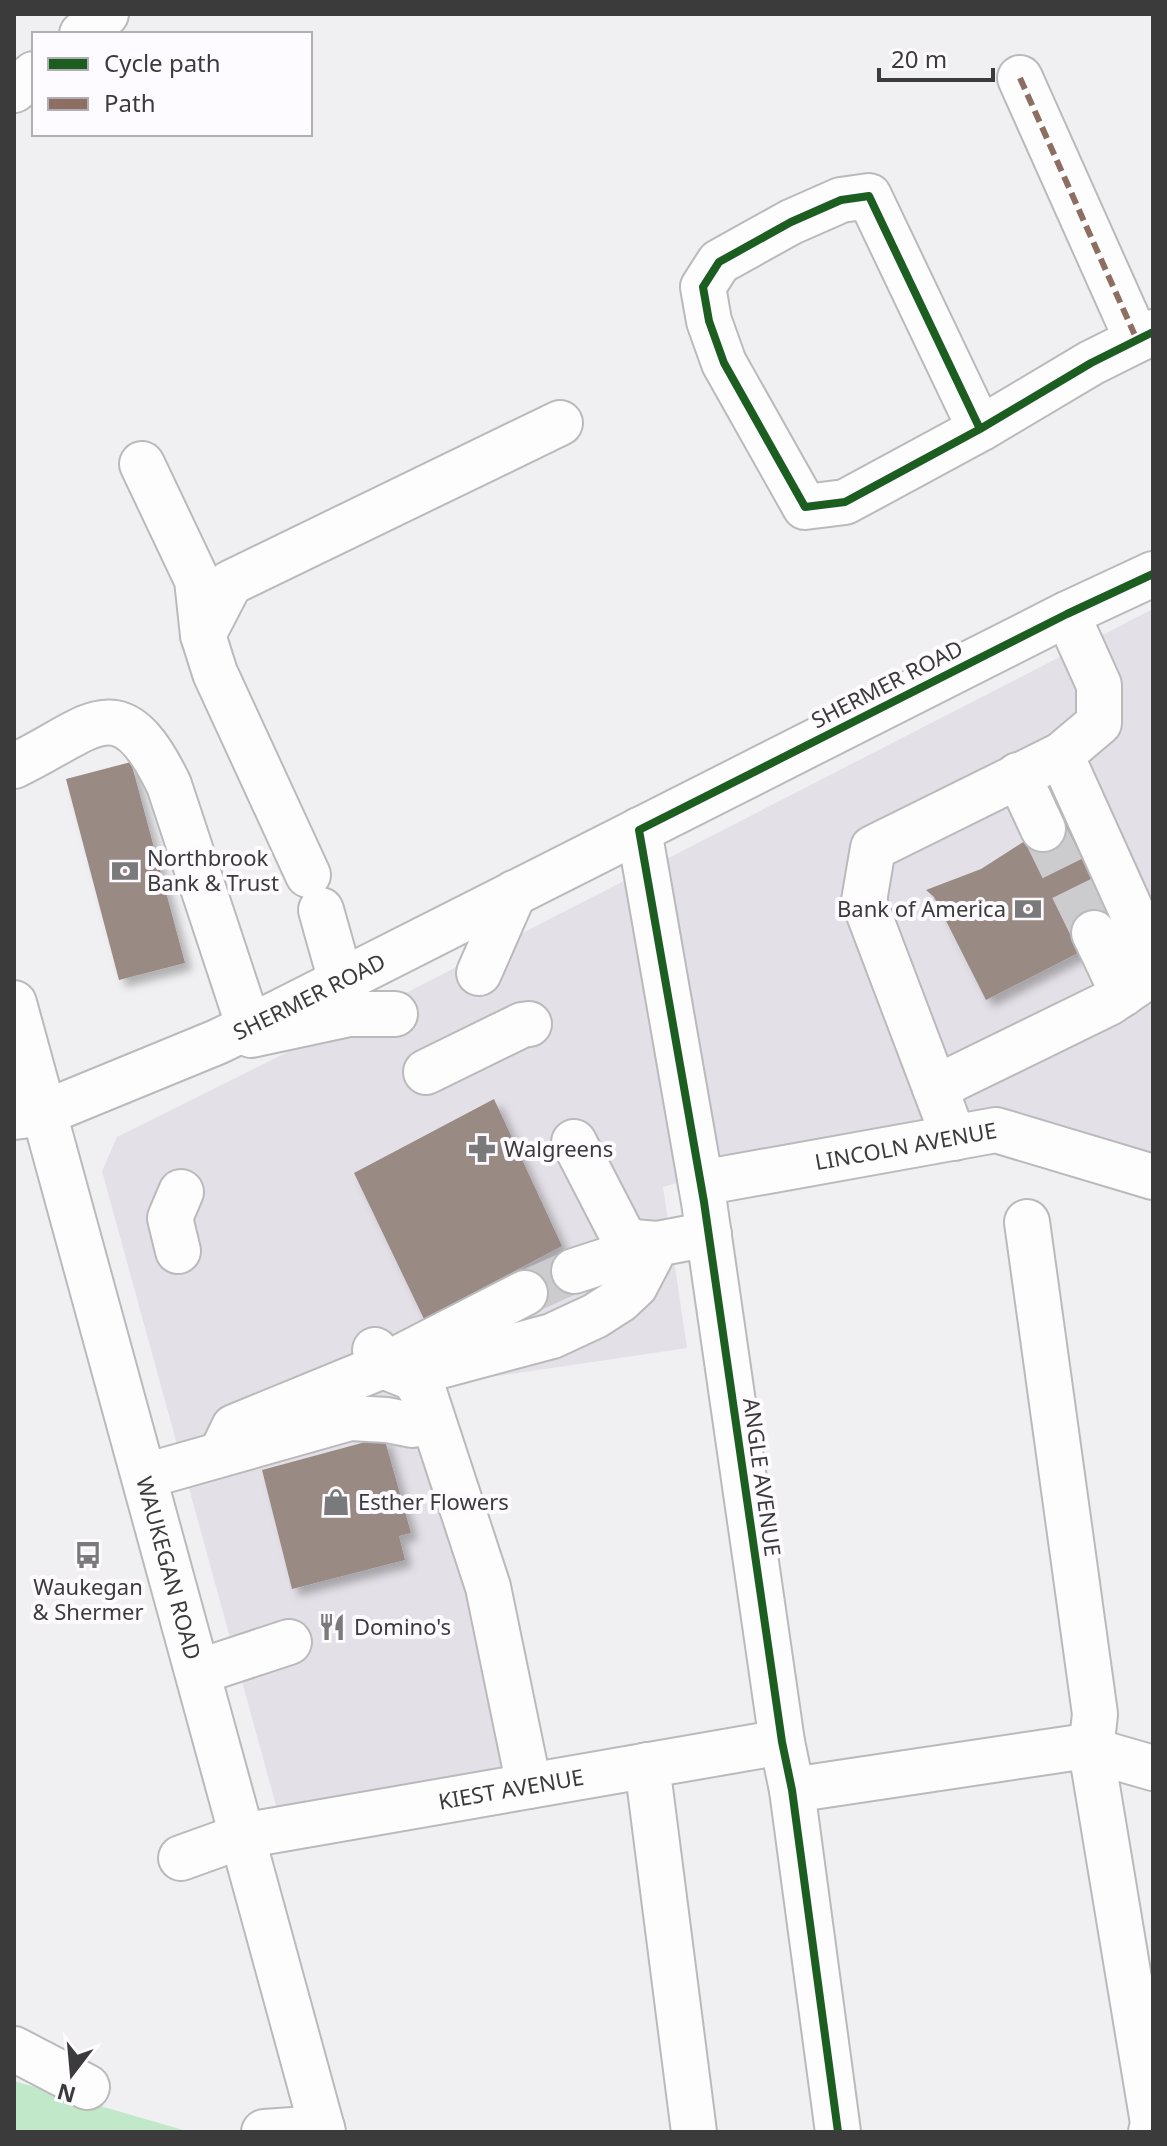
<svg xmlns="http://www.w3.org/2000/svg" width="1167" height="2146" font-family="'Noto Sans',sans-serif">
  <defs>
    <filter id="shadow"><feDropShadow dx="7" dy="7" stdDeviation="4" flood-color="#0004"/></filter>
  </defs>
  <rect width="100%" height="100%" fill="#f0eff1"/>
  <path fill="#e3e0e7" d="M1153,609V1162L1015,1122L850,1132L663,1187L687,1348L438,1385L529,1768L277,1809L102,1171L117,1137L402,995Z"/>
  <path fill="#c1e8c9" d="M14,2081L190,2132H14Z"/>
  <path fill="#9a8a84" filter="url(#shadow)" d="M131,762L185,963L119,980L66,779Z
    M1070,812L1123,920L1084,950L986,1000L934,897L926,890L981,869Z
    M494,1099L562,1246L424,1319L354,1173Z
    M384,1437L411,1533L399,1536L405,1560L292,1589L262,1470Z"/>
  <g fill="none" stroke-linecap="round" stroke-linejoin="round">
    <path stroke="#cccbcd" stroke-width="44" stroke-dasharray="44 22" stroke-linecap="butt" d="M1043,829L1094,933
      M525,1293L574,1271"/>
    <g stroke="#bab9bb" stroke-width="48">
      <g id="minor">
        <path d="M82,34L106,14"/>
        <path d="M1020,78L1137,340"/>
        <path d="M14,90L34,74"/>
        <path d="M980,429L869,196L841,200L791,222L719,262L703,287L709,321L724,363L805,507L845,502L980,429L1091,363L1153,332"/>
        <path d="M142,464L197,580L203,635L215,673L308,875"/>
        <path d="M203,635L230,583L560,423"/>
        <path d="M14,766C91,730 119,681 169,785L249,1027"/>
        <path d="M1018,775L1043,829"/>
        <path d="M639,830L704,1202L782,1742L792,1790L838,2132"/>
        <path d="M321,910L341,981"/>
        <path d="M1094,933L1123,994"/>
        <path d="M479,973L514,893"/>
        <path d="M251,1035L349,1014H395"/>
        <path d="M426,1072L522,1025L529,1024"/>
        <path d="M935,1088L1109,1003L1137,984L1145,950L1136,921L1061,755"/>
        <path d="M954,1138L864,901L873,848L1061,755L1099,723V685L1067,614"/>
        <path d="M574,1142L622,1235L633,1242L657,1244"/>
        <path id="s1" d="M701,1183L996,1130L1153,1177"/>
        <path d="M1027,1222L1095,1714L1091,1750L1153,2123L1151,2132"/>
        <path d="M178,1251L170,1218L181,1192"/>
        <path d="M574,1271L657,1244"/>
        <path d="M375,1350L383,1366L413,1378L425,1395L488,1587L529,1786"/>
        <path d="M383,1366L425,1370L552,1336L595,1316L620,1300L635,1286L657,1244L709,1234"/>
        <path d="M222,1452L234,1427L383,1366L525,1293"/>
        <path d="M145,1476L350,1418L387,1420L412,1425L431,1421"/>
        <path d="M198,1672L289,1642"/>
        <path d="M647,1765L694,2132"/>
        <path d="M792,1790L1080,1747L1153,1768"/>
        <path id="s2" d="M181,1858L242,1836L782,1742"/>
        <path d="M14,2049L87,2087"/>
        <path d="M264,2132L322,2128"/>
      </g>
    </g>
    <g stroke="#bab9bb" stroke-width="48">
      <g id="major">
        <path id="s3" d="M14,1003L323,2132"/>
        <path id="s4" d="M14,1117L44,1113L217,1042L282,1011L1067,614L1153,574"/>
      </g>
    </g>
    <use href="#minor" stroke="#fdfdfd" stroke-width="44"/>
    <use href="#major" stroke="#fdfdfd" stroke-width="44"/>
    <path stroke="#8d6e63" stroke-width="6" stroke-dasharray="12 6" stroke-linecap="butt" d="M1020,78L1137,340"/>
    <g stroke="#fdfbff" stroke-width="13">
      <path id="cycleway" d="M980,429L869,196L841,200L791,222L719,262L703,287L709,321L724,363L805,507L845,502L980,429L1091,363L1153,332
        M838,2132L792,1790L782,1742L704,1202L639,830L1067,614L1153,574"/>
    </g>
    <use href="#cycleway" stroke="#1b5e20" stroke-width="8"/>
  </g>
  <defs>
    <g id="bank-bare" transform="scale(2.16)"><path d="M-6-4H6V4H-6ZM0-2.3a2.3 2.3 0 1 0 0 4.6a2.3 2.3 0 1 0 0-4.6Z" fill="#7b7a7b" stroke="#fdfbff" stroke-width="2.5" paint-order="stroke"/></g>
    <g id="pharmacy-bare" transform="scale(2.16)"><path d="M-2-6h4v4h4v4h-4v4h-4v-4h-4v-4h4Z" fill="#7b7a7b" stroke="#fdfbff" stroke-width="2.5" paint-order="stroke"/></g>
    <g id="shop-bare" transform="scale(2.16)"><path d="M-5-2.5h2.3a2.7 3.5 0 0 1 5.4 0H5L5.5 6h-11ZM-1.5-2.5h3a1.5 2.3 0 0 0-3 0Z" fill="#7b7a7b" stroke="#fdfbff" stroke-width="2.5" paint-order="stroke"/></g>
    <g id="bus-bare" transform="scale(2.16)"><path d="M-5-6H5V4H4V6H2V4H-2V6H-4V4H-5ZM-3.5-4V0h7V-4ZM-3.5 1.2v1.5H-2V1.2ZM2 1.2v1.5H3.5V1.2Z" fill="#7b7a7b" stroke="#fdfbff" stroke-width="2.5" paint-order="stroke"/></g>
    <g id="restaurant-bare" transform="scale(2.16)"><path d="M-5-6h1v4h1v-4h1v4h1v-4h1v5L-1.5 .5V6h-2V.5L-5-1ZM5-6V6H3V1.5H1.5Q1.5-4 5-6Z" fill="#7b7a7b" stroke="#fdfbff" stroke-width="2.5" paint-order="stroke"/></g>
  </defs>
  <g fill-rule="evenodd">
    <use href="#bank-bare" x="125" y="871"/>
    <use href="#bank-bare" x="1028" y="909"/>
    <use href="#pharmacy-bare" x="482" y="1149"/>
    <use href="#shop-bare" x="336" y="1502"/>
    <use href="#bus-bare" x="88" y="1555"/>
    <use href="#restaurant-bare" x="332" y="1627"/>
  </g>
  <g text-anchor="middle" stroke-width="8" stroke-linejoin="round" paint-order="stroke">
    <g font-size="22" fill="#3c3b3c" stroke="#fdfbff">
      <text transform="translate(887 684) rotate(-27)" y="8">SHERMER ROAD</text>
      <text dy="8" stroke="none"><textPath href="#s4" startOffset="320">SHERMER ROAD</textPath></text>
      <text dy="8" stroke="none"><textPath href="#s1" startOffset="208">LINCOLN AVENUE</textPath></text>
      <text transform="translate(762 1477) rotate(82)" y="8">ANGLE AVENUE</text>
      <text dy="8" stroke="none"><textPath href="#s3" startOffset="586">WAUKEGAN ROAD</textPath></text>
      <text dy="8" stroke="none"><textPath href="#s2" startOffset="338">KIEST AVENUE</textPath></text>
    </g>
    <g font-size="22" fill="#3c3b3c" stroke="#fdfbff" text-anchor="start">
      <text x="147" y="866">Northbrook<tspan x="147" dy="25">Bank &amp; Trust</tspan></text>
      <text x="1006" y="917" text-anchor="end">Bank of America</text>
      <text x="504" y="1157">Walgreens</text>
      <text x="358" y="1510">Esther Flowers</text>
      <text x="88" y="1595" text-anchor="middle">Waukegan<tspan x="88" dy="25">&amp; Shermer</tspan></text>
      <text x="354" y="1635">Domino's</text>
    </g>
  </g>
  <rect width="1167" height="2146" fill="none" stroke="#3c3b3c" stroke-width="32"/>
  <rect x="32" y="32" width="280" height="104" fill="#fdfbff" stroke="#b0aeb1" stroke-width="2"/>
  <rect x="48" y="58" width="40" height="12" fill="#1b5e20" stroke="#b0aeb1" stroke-width="2"/>
  <text x="104" y="72" font-size="24" fill="#3c3b3c">Cycle path</text>
  <rect x="48" y="98" width="40" height="12" fill="#8d6e63" stroke="#b0aeb1" stroke-width="2"/>
  <text x="104" y="112" font-size="24" fill="#3c3b3c">Path</text>
  <g transform="translate(72 2074) rotate(196)" stroke="#fdfbff" stroke-width="6" paint-order="stroke">
  <path d="M0-6L14 30L0 20L-14 30Z" fill="#3c3b3c"/>
  <text y="-12" font-size="22" font-weight="bold" text-anchor="middle" fill="#3c3b3c">N</text>
  </g>
  <path d="M879 68v12h114v-12" fill="none" stroke="#3c3b3c" stroke-width="4"/>
  <text x="891" y="68" font-size="24" fill="#3c3b3c" stroke="#fdfbff" stroke-width="6" paint-order="stroke">20 m</text>
</svg>
